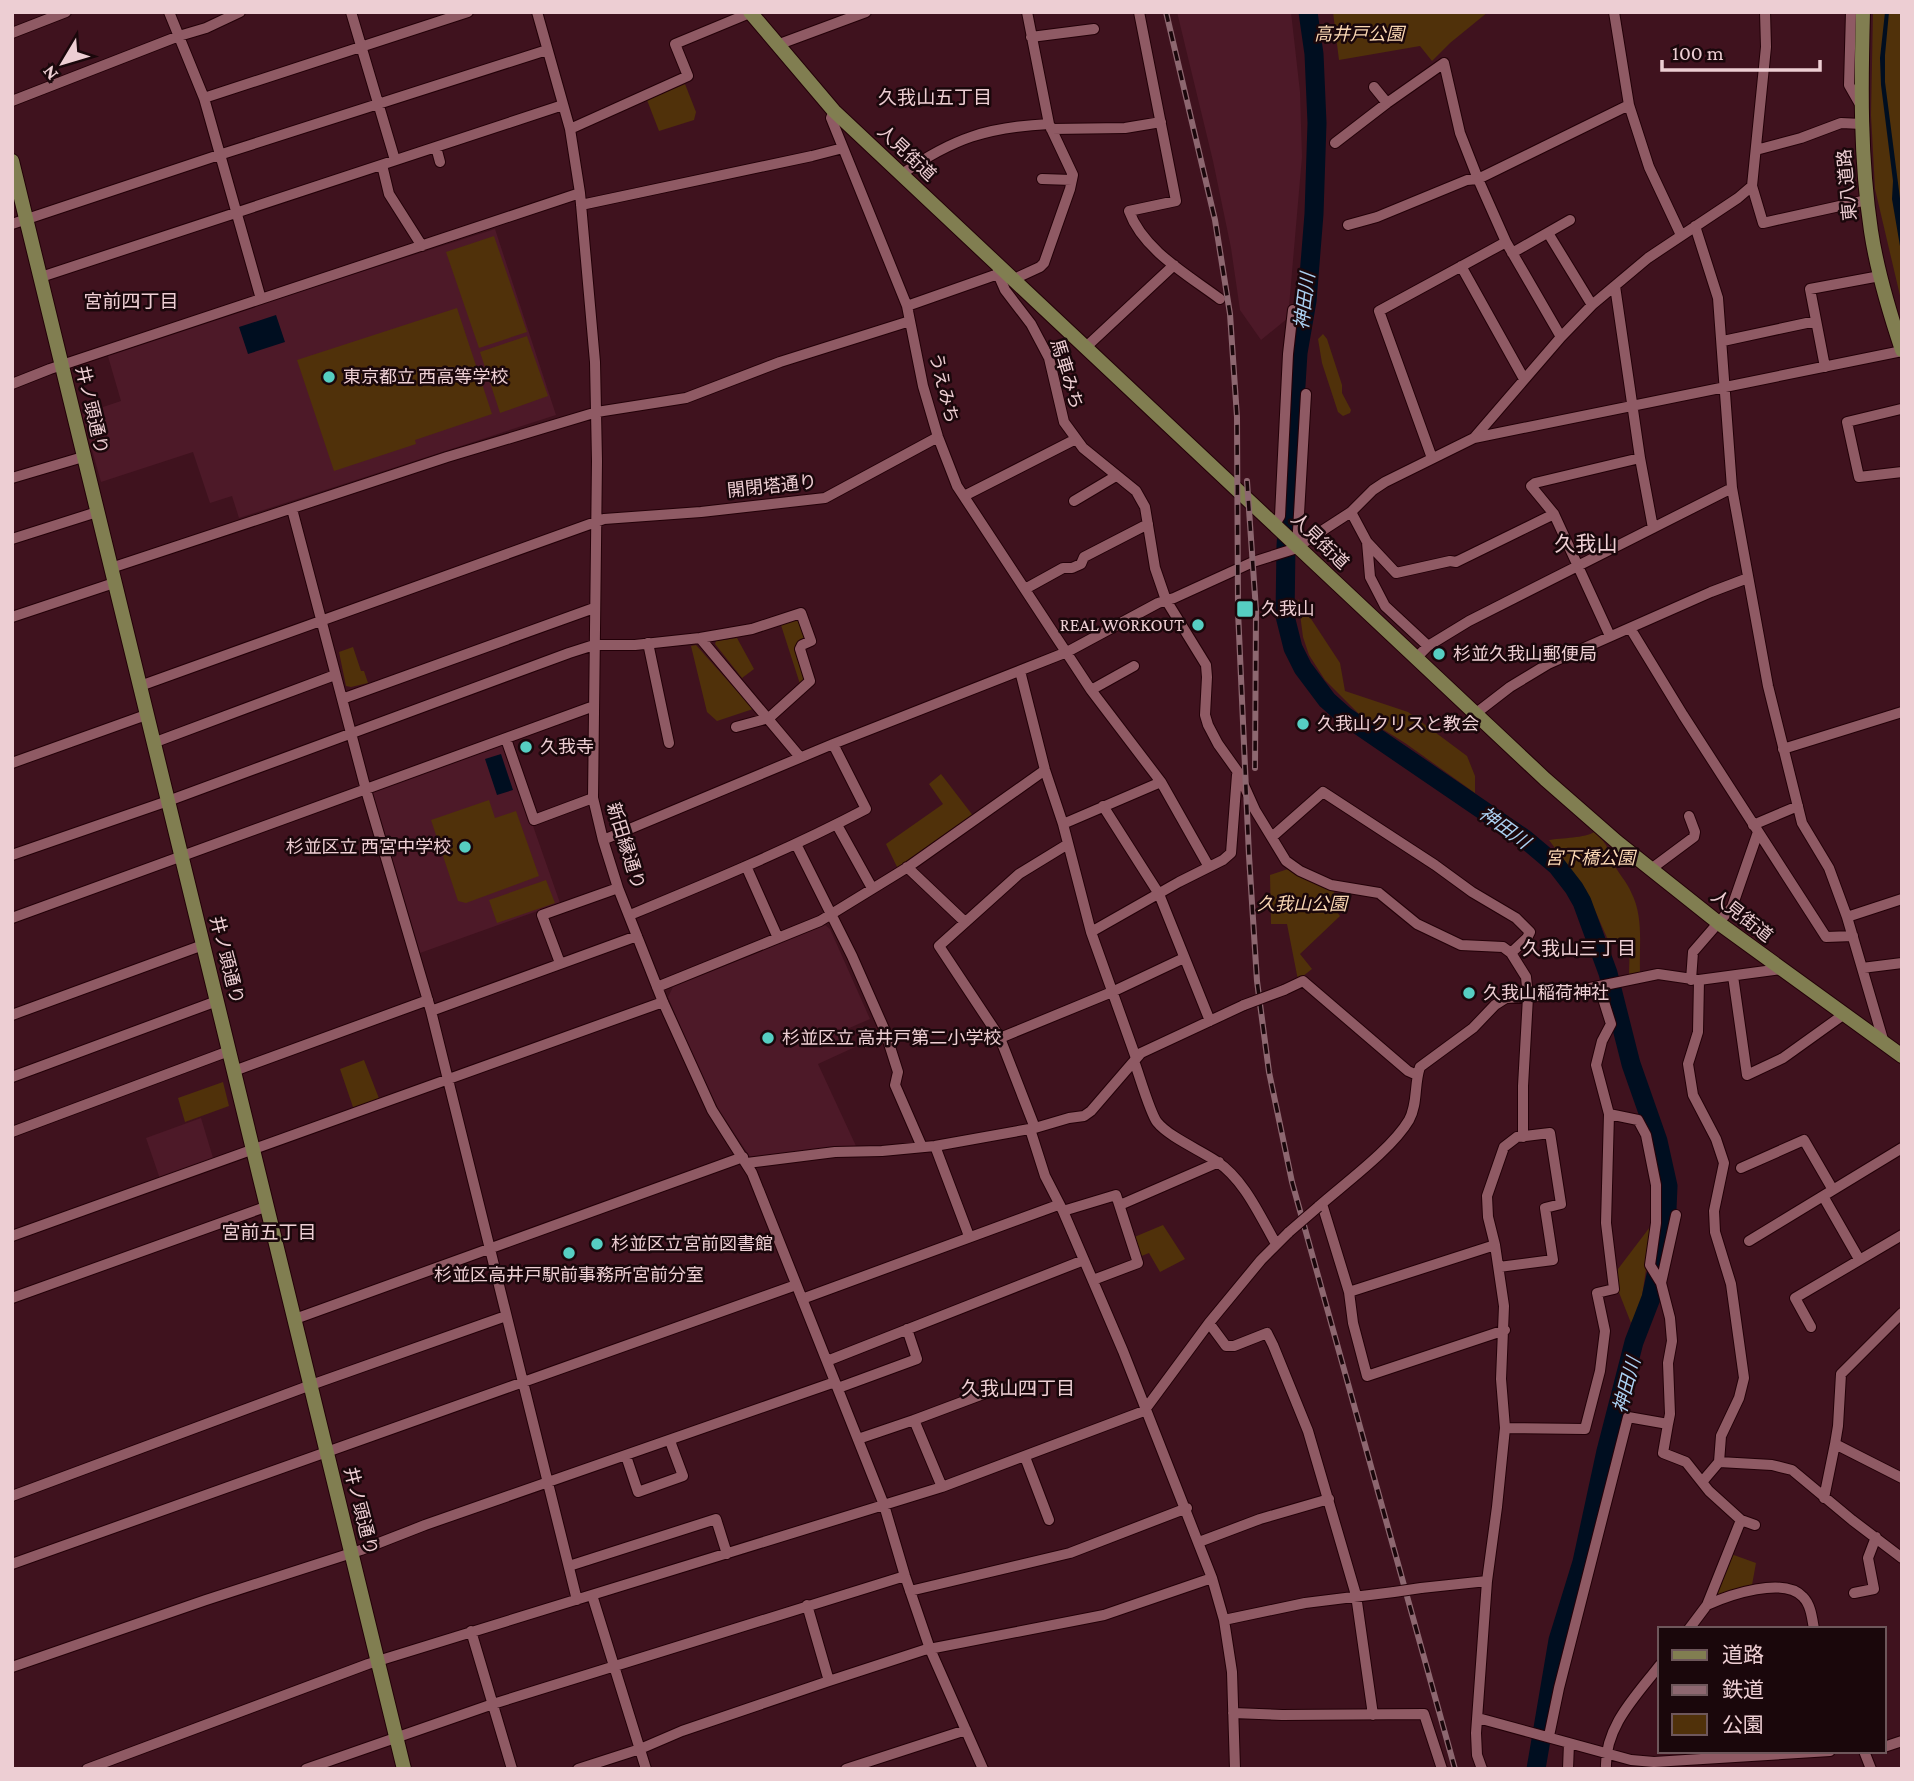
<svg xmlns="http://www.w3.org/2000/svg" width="1914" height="1781" font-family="'Crimson Pro','Noto Sans JP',serif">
  <rect width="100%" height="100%" fill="#3f121e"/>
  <path fill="#4d1928" d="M1177,12H1291L1300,92L1302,157L1288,318L1261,340L1240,310L1231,248L1213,161Z
    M495,229L556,415L239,518L232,496L210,503L193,452L101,482L82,414L121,401L107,353Z
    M504,743L560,903L420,953L372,791Z
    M825,925L830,929L870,1019L847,1029L855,1047L818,1064L856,1146L750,1157L719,1110L699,1071L668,997L673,987Z
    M201,1118L214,1161L160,1179L146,1138Z"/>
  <path fill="#50310a" d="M1333,12H1488L1450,43L1432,61L1420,46L1339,60Z
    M1873,12H1902V304L1875,189L1871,115Z
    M685,84L696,112L694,120L659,131L647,100Z
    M494,236L527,332L479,348L446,252Z
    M457,308L492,414L415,440L416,444L334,471L297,360Z
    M1323,334L1327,339L1342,385V393L1351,410L1350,413L1343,416L1338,412L1322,363L1318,339Z
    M527,336L548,396L500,413L480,352Z
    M1298,599L1340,663L1345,691L1408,712L1467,756L1475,776V793L1405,743L1360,715L1325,680L1309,655L1303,637Z
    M796,618L800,620L805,637L796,644L795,650L805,678L800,684L780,622Z
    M737,638L754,669L742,678L715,644L716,641Z
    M696,645L753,709L717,721L707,712L691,646Z
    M353,647L361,671H364L368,683L351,687L346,686L339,652Z
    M941,774L974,817L898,869L886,844L943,804L929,784Z
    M489,800L495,818L516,811L539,876L466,903L458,901L431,820Z
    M1594,832C1611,848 1605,845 1614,864C1618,873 1627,882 1631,892C1644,917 1639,945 1640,972L1629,974L1630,938L1608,940L1586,890L1549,840C1561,838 1586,838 1594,832Z
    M1291,868L1335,889L1331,904L1340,916L1300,954L1312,969L1298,980L1287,924H1271L1270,875Z
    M546,880L555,903L497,923L489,900Z
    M364,1060L380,1101L354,1110L340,1069Z
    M223,1082L229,1106L185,1122L178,1098Z
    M1653,1223L1641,1303L1631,1323L1618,1290V1269Z
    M1163,1225L1185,1259L1160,1272L1149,1253L1139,1257L1132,1238Z
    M1731,1554L1756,1563L1752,1585L1718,1598L1717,1593Z"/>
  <path fill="#000e20" d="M1885,12H1889L1885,55V82L1902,214V258L1892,199L1893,181L1881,85L1880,58Z
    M276,315L285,342L248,354L239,327Z
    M501,754L513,790L497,795L485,759Z"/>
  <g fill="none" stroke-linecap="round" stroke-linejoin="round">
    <path stroke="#000e20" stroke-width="19" d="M1308,12L1314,54L1317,123L1314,214L1307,301L1298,353L1286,546L1285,616L1293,648L1303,668L1327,700L1345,716L1525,839L1557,866L1574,888L1582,902L1608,973L1631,1064L1658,1141L1668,1186L1666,1232L1658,1266L1651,1298L1634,1342L1606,1451L1582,1562L1558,1640L1536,1769"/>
    <g stroke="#230008" stroke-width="12">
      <path id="minor" d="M169,12L204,98L261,299
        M351,12L395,160
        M537,12L570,129L580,193L595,362L597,461L593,798L603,840L618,888L663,1002L712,1110L752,1173L884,1505L905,1576L930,1649L983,1769
        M1139,12L1176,201L1129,211C1143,250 1188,275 1220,299
        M1614,12L1629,105L1649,167L1681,235
        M1851,12L1849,85L1861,106
        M12,33L66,12
        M1031,37L1094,29
        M777,45L866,12
        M1374,87L1387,103
        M204,98L468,12
        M12,101L179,36L206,28L240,12
        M834,111L831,118L907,306L923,386L938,437L957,486L1091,690L1161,782L1209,867
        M570,129L688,76L675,44L750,13
        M1051,129L1125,128L1161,122
        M1335,143L1387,103L1444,63L1460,133L1478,179L1467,180L1377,217L1348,225
        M436,147L440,162
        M1756,150L1801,138L1841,123L1862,124
        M382,165L389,194L422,246
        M902,174C953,138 988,127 1049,124
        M1042,179L1072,180
        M1752,186L1763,223L1867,200
        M581,205L812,156L843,148
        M12,224L219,155L547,50
        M1695,226L1718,298L1732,488L1768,686L1802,823L1829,868L1847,917L1884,1043
        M1548,233L1592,305
        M1512,253L1570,220
        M998,264V274L1005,290L1031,324L1049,358L1064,422L1083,448L1136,491L1145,507L1155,568L1166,600L1206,665L1207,677L1205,715L1208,725L1218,744L1238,772L1255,810L1286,861L1300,871L1331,885L1379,893L1417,924L1461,945L1503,947L1511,953L1526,977L1528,997L1523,1086V1137
        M1461,266L1524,379
        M41,277L563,105
        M1014,279L1040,267L1044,263L1070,189L1073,175L1049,124L1027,12
        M1615,286L1640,458L1653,528
        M907,306L998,274
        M1561,337L1506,242L1478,179L1629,105
        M1723,341L1816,321
        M1086,347L1174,265
        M1825,367L1810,289L1880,276
        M12,384L50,369L580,193
        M1901,409L1847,422L1859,477L1902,472
        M1474,438L1561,337L1592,305L1648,258L1738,198L1752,186L1766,47L1765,12
        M1432,458L1379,311L1506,242
        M12,478L83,457
        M964,496L1076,439
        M1074,501L1116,476
        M292,509L366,790L431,1011L577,1600
        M1351,512L1367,542L1396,573L1450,561L1456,562L1554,514
        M1275,524L1280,516L1288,354L1293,310
        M12,539L97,512
        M1367,542L1370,577L1385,606L1428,646
        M1297,548L1306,394
        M111,568L447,457L597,412L686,398L780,362L910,321
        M1025,589L1063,568H1072L1081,564L1084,557L1148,524
        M12,617L114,583
        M1630,628L1683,715L1826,937L1853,936
        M1610,636L1554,514L1531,486L1535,483L1640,458
        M700,638L800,757
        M648,643L669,743
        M1416,658L1428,646L1469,621L1732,488
        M1020,671L1045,770L1063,824L1091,932L1136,1058
        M140,686L604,519L701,512L825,498L938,437
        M1091,690L1134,666
        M342,699L594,608
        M1475,714L1510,687L1548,664L1711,592L1748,578
        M506,739L534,820L593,798
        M153,743L335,675
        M1783,749L1902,712
        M12,763L146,715
        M1103,806L1159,894L1210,1021
        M1063,824L1161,782
        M837,825L872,888
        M1753,825L1798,806
        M1272,837L1323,792L1435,865L1472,892L1516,918L1530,932L1527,938L1511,953
        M603,840L833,744L1067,652L1158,603L1174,598L1253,562L1294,549L1351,512L1373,490L1385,482L1474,438L1902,351
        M796,844L852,956L885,1031L898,1072L895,1085L922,1147
        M12,855L168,801L569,653L594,645H635L700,638L752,629L801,613L811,641L802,645L800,649L810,681L769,718L736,727
        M746,866L778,938
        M907,867L965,922
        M1651,869L1694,837L1695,832L1689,816
        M630,915C710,882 790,849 866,809L833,744
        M1847,917L1902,899
        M12,918L594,706
        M1091,932L1179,882L1223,860L1231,853L1237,775
        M560,963L542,915L618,888
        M1862,968L1902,963
        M1733,976L1747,1075L1783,1058L1843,1015
        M1691,980L1693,952L1732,907L1758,832
        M1699,980L1698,1032L1688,1064L1693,1095L1716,1139L1724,1163L1714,1211L1715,1232L1731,1284L1744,1378L1739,1398L1721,1436L1719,1462
        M657,987L820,921L908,867L1045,770
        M1284,990L1303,981L1408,1071L1417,1075
        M431,1011L637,936
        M12,1015L203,945
        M1000,1038L1112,992L1184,958
        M1134,1061C1139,1074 1150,1113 1157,1122C1169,1137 1200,1150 1216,1161C1244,1179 1260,1216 1276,1244
        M234,1071L428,1000
        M12,1077L217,1001
        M1609,1114L1638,1120L1646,1135L1656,1185V1223L1650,1265L1661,1283
        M1035,1128L1000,1038L939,946L1019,874L1068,844
        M1030,1129L1045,1176L1063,1211L1123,1351L1212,1578L1224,1620L1232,1672L1235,1769
        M12,1132L229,1051
        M935,1146L969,1236
        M747,1163L835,1152L882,1151L935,1146L1035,1128L1069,1118L1084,1116L1091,1111L1141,1053L1244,1005
        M1741,1168L1804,1140L1833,1190
        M1823,1196L1859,1259
        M1322,1204L1349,1292L1353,1323L1367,1376L1505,1330
        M1120,1205L1219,1162
        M1318,1207C1344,1184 1392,1149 1409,1120C1418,1104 1414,1084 1420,1067L1473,1028L1495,1005L1506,998L1556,995L1658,974L1699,980L1781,969
        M1063,1211L1116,1195L1138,1263L1093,1280
        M12,1236L663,1002
        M1749,1241L1902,1148
        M1349,1292L1495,1245
        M12,1298L268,1206
        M802,1299L1058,1205
        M1902,1313L1841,1374L1838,1426L1835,1444L1902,1478
        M295,1319L743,1157
        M1209,1323L1226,1346H1234L1267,1333L1273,1345L1308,1431L1356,1595L1373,1715
        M1811,1327L1795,1298L1902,1235
        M827,1361L1084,1260
        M838,1388L917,1359L907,1329
        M914,1420L1002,1387
        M1668,1424L1670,1414L1668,1363L1672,1341L1670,1318L1661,1283L1676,1215
        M1505,1428L1585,1429L1600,1371L1605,1331L1597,1293L1614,1289L1606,1223L1609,1114L1596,1065L1602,1041L1611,1024L1599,986
        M858,1439L914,1420L942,1487
        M626,1456L638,1492L683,1476L670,1441
        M1025,1457L1049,1520
        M1702,1482L1719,1462L1772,1465L1792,1470L1852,1520L1902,1558
        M12,1496L311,1385L506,1316
        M1824,1498L1835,1444
        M1199,1542L1260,1519L1329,1499
        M12,1564L796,1285
        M569,1566L716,1519L727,1554
        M1421,1588L1487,1581
        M910,1591L1070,1553L1187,1508
        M1854,1593L1874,1589L1868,1558L1876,1537
        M592,1595L646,1769
        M807,1605L829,1681
        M1707,1605C1729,1595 1784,1576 1803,1597C1811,1605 1812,1618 1814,1629
        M1224,1620L1305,1603L1394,1592
        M1689,1629L1707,1605L1741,1520
        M471,1631L512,1769
        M12,1667L206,1600L361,1550L425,1525L835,1382
        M1233,1713L1282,1715L1424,1714L1442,1769
        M1478,1718L1631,1760L1654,1762L1830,1751
        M1549,1736L1559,1688L1628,1417L1668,1424L1663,1453L1686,1462L1709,1491L1741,1520L1755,1525
        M1884,1747L1902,1741
        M1864,1751L1871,1769
        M87,1769L368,1664L942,1487L1144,1411L1209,1323L1261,1260L1289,1232
        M306,1769L493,1704L905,1576
        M578,1769L640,1749L682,1731L829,1681L924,1650L1104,1615L1212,1578
        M846,1769L966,1730
        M1482,1769L1477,1755L1476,1733L1487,1581L1497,1507L1505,1428L1501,1379L1504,1306L1495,1245L1488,1217L1487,1196L1504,1147L1517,1137L1550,1133L1561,1204L1545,1208L1553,1260L1499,1267
        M1568,1769L1569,1743
        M1606,1769C1604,1727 1636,1696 1660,1665"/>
    </g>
    <g stroke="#230008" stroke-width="16">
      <path id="major" d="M750,12L834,111L1545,779L1617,842L1720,924L1902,1056
        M1863,12C1861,86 1860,158 1871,231C1877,271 1889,311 1902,350
        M12,161L404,1769"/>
    </g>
    <use href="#minor" stroke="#8f5a64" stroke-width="10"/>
    <use href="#major" stroke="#817e51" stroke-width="14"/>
    <g stroke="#8d6770" stroke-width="6">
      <path id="rail" d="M1166,12L1215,220L1230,314L1237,417L1238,611L1249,856L1257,981L1269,1072L1292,1182L1455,1769
        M1247,481L1256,610L1255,768"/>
    </g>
    <use href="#rail" stroke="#1a070b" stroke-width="3.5" stroke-dasharray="10" stroke-linecap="butt"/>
    <g stroke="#230008" stroke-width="12" stroke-linecap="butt">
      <path id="minor-bridge" d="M1244,1005L1284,990
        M1289,1232L1318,1207
        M1394,1592L1421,1588"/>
    </g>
    <use href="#minor-bridge" stroke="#8f5a64" stroke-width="10"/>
  </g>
  <g fill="#56cec2" stroke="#1a070b" stroke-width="2.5">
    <circle cx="329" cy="377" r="7"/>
    <rect x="1236" y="600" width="18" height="18" rx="3.5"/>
    <circle cx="1198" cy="625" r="7"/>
    <circle cx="1439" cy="654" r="7"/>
    <circle cx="1303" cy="724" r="7"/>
    <circle cx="526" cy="747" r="7"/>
    <circle cx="465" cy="847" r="7"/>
    <circle cx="1469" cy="993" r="7"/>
    <circle cx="768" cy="1038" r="7"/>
    <circle cx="597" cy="1244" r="7"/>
    <circle cx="569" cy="1253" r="7"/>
  </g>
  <g text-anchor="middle" stroke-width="5" stroke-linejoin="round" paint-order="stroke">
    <g font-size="18" font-style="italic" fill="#fad7b3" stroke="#1a070b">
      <text x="1359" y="40">高井戸公園</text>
      <text x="1590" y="864">宮下橋公園</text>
      <text x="1302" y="910">久我山公園</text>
    </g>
    <g font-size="18" fill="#edced3" stroke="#1a070b">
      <text transform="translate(907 153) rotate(43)" y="6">人見街道</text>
      <text transform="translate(1847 185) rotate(-95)" y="6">東八道路</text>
      <text transform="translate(1067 374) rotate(73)" y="6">馬車みち</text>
      <text transform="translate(944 388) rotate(76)" y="6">うえみち</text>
      <text transform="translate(92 410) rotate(77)" y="6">井ノ頭通り</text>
      <text transform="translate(772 486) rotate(-6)" y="6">開閉塔通り</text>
      <text transform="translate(1320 541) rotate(44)" y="6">人見街道</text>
      <text transform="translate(626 846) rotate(73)" y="6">新田縁通り</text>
      <text transform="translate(1742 916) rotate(38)" y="6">人見街道</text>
      <text transform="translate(227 960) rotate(76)" y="6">井ノ頭通り</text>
      <text transform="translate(361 1511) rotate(76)" y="6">井ノ頭通り</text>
    </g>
    <g font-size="18" fill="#edced3" stroke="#1a070b" text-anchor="start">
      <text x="343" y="383">東京都立 西高等学校</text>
      <text x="1261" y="615">久我山</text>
      <text x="1184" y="631" text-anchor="end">REAL WORKOUT</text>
      <text x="1453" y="660">杉並久我山郵便局</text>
      <text x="1317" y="730">久我山クリスと教会</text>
      <text x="540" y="753">久我寺</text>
      <text x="451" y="853" text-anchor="end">杉並区立 西宮中学校</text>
      <text x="1483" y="999">久我山稲荷神社</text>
      <text x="782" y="1044">杉並区立 高井戸第二小学校</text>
      <text x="611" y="1250">杉並区立宮前図書館</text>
      <text x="569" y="1281" text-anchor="middle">杉並区高井戸駅前事務所宮前分室</text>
    </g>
    <g font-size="19" fill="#edced3" stroke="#1a070b">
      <text x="935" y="104">久我山五丁目</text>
      <text x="131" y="308">宮前四丁目</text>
      <text x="1579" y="955">久我山三丁目</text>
      <text x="269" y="1239">宮前五丁目</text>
      <text x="1018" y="1395">久我山四丁目</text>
    </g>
    <g font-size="19" font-style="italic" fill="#abd0f1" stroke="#1a070b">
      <text transform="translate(1304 301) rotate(-83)" y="7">神田川</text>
      <text transform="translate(1505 827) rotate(36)" y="7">神田川</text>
      <text transform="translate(1626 1385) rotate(-75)" y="7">神田川</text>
    </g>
    <g font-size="21" fill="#edced3" stroke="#1a070b">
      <text x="1586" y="551">久我山</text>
    </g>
  </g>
  <rect width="1914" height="1781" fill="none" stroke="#edced3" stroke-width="28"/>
  <rect x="1658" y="1627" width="228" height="126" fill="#1a070b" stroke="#6e575b" stroke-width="2"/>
  <rect x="1672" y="1650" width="35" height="10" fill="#817e51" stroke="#6e575b" stroke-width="2"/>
  <text x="1722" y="1662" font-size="21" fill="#edced3">道路</text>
  <rect x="1672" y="1685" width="35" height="10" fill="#8d6770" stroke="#6e575b" stroke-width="2"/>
  <text x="1722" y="1697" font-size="21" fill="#edced3">鉄道</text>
  <rect x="1672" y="1714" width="35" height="21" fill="#50310a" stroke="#6e575b" stroke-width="2"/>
  <text x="1722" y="1732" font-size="21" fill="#edced3">公園</text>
  <g transform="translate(63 63) rotate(232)" stroke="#1a070b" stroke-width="5" paint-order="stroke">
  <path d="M0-5L12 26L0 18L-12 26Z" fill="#edced3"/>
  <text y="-10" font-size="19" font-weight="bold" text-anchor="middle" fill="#edced3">N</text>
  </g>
  <path d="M1662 60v10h158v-10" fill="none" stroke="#edced3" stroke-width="3.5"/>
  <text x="1672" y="60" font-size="21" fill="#edced3" stroke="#1a070b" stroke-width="5" paint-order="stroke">100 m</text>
</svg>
